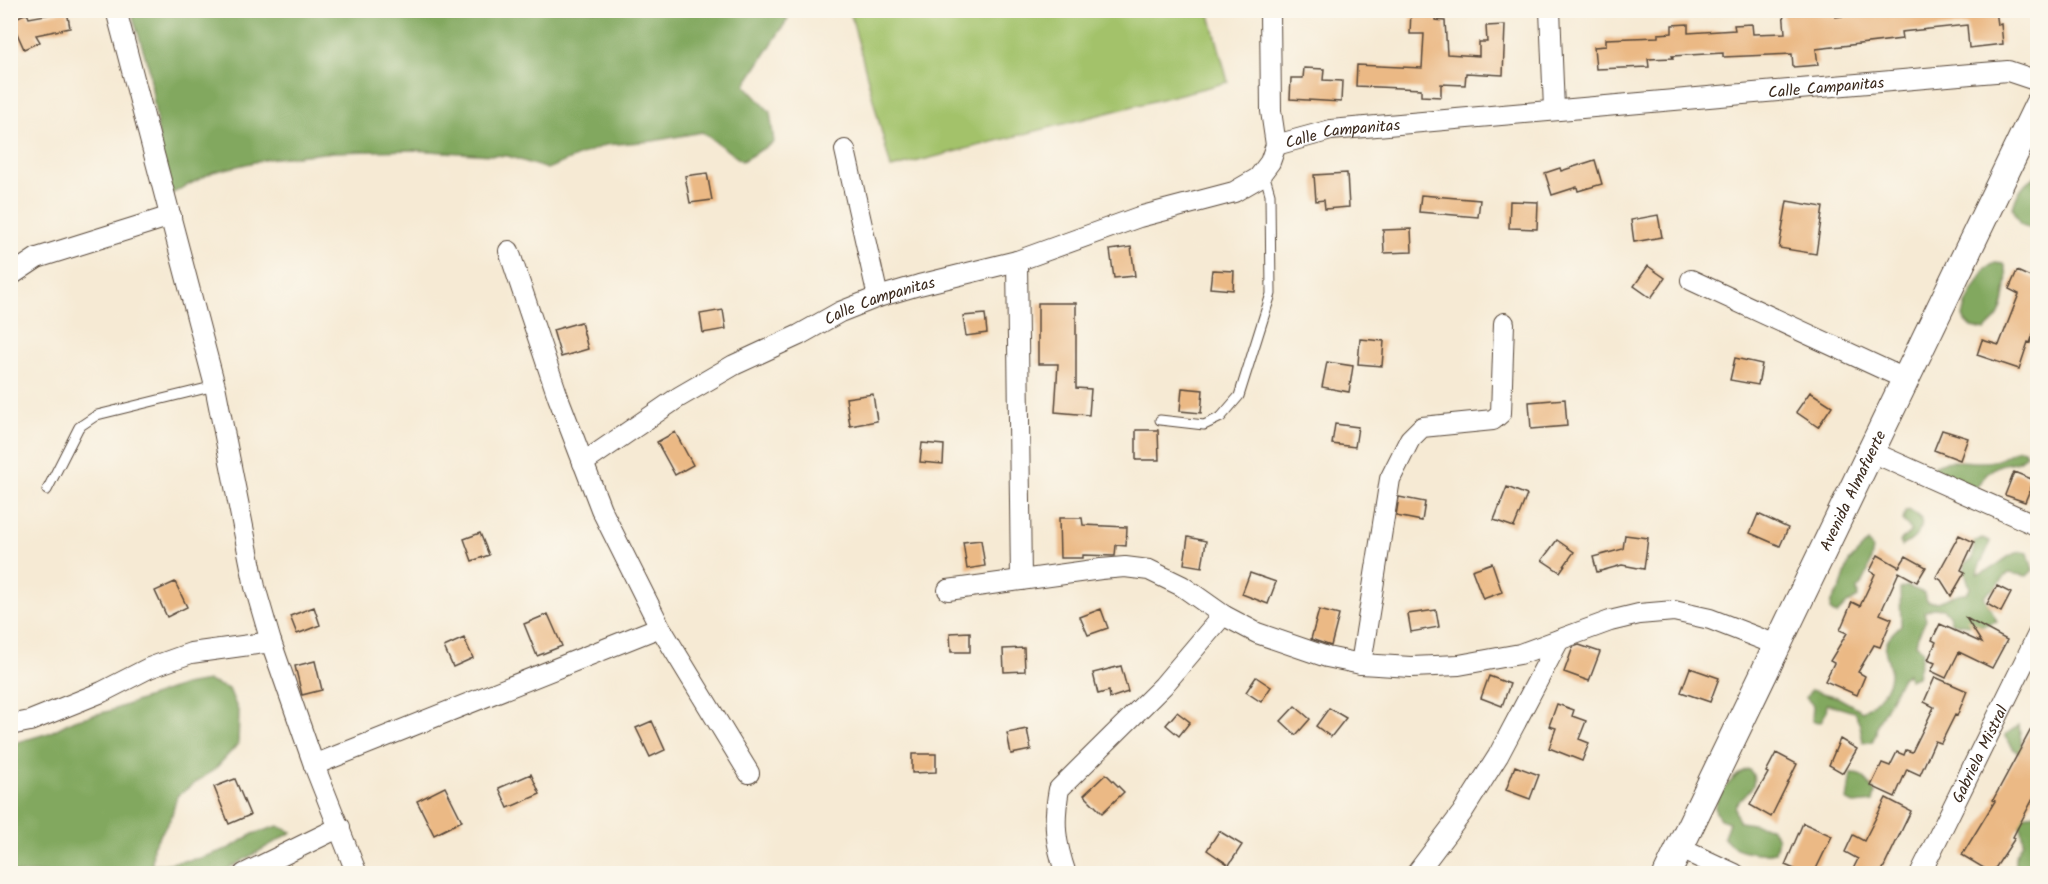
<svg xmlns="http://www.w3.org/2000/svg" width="2048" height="884" font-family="Kalam,sans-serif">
  <rect width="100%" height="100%" fill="#fbf7ec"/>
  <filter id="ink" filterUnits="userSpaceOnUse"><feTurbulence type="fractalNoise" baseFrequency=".0167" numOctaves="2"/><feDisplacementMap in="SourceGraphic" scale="12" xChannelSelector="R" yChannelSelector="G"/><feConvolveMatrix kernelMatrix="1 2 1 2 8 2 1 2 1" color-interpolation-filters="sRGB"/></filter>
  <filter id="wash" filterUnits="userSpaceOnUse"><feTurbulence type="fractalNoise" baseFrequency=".008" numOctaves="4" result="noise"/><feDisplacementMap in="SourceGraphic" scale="24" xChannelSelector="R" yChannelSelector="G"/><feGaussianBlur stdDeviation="1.35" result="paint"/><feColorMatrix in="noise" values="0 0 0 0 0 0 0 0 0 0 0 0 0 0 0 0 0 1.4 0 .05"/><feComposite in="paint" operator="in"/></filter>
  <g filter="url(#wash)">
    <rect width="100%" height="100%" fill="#f6ead4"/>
    <path fill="#a3c26a" stroke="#6f7644" stroke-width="1.5" d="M850,11H1209L1228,82L891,168Z"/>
    <path fill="#82a85e" stroke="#5e693e" stroke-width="1.5" d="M777,10L788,19L745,85L770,112L774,142L742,161L702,132L653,141L605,145L547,169L508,156L413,150L334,152L267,159L213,172L167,196L149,68L131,11Z
      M2037,175V239L2035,230L2020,224L2013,208C2017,192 2023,183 2037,175Z
      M1995,263L2004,264C2010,273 2004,306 1998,316C1995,321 1989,325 1985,330L1971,327L1965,321L1963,316L1967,302L1986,268Z
      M2019,449L2024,450L2026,454C2020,464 2010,462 2000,465C1989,469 1979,483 1973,493L1934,471L1935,466C1946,457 1967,463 1982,462C1990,462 2000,460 2006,456C2012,453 2012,450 2019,449Z
      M1909,510C1933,520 1918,538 1902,546L1900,542L1910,532L1909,527L1903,521L1905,512Z
      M1982,538L1990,541C1988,553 1979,562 1977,574C1998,571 2008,548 2028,553L2033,570L2027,576L2009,573C2002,577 2001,583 1996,587C1991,590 1988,592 1984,596L1997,621L1980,626L1951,623L1949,615L1943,609L1933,608L1924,612L1926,620L1918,636L1916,644L1923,651L1917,677L1909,680L1908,673L1902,677L1877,725L1876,733L1872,742H1863L1860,725L1854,712L1827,704L1826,712L1821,722L1812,721L1813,705L1806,698L1811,690L1837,697L1862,711C1876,703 1891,688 1890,671C1890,659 1881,651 1888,639C1891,634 1897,629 1901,625L1900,589L1907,586L1924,593L1927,601C1942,606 1952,592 1966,593L1970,588L1965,572V563L1973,559L1974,542Z
      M1868,542L1873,549C1871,562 1867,581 1857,589L1858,597L1848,603L1836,615L1830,610L1831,602L1841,587L1849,562Z
      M208,681L229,689L239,713L238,744L215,769L177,796L171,818L153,846L152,866L201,858L230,848L253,834L278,826L292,832L221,873H11V744L49,733L74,720L109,711L184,685Z
      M2019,725L2022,749L2037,758V764L2030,757L2014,750L2005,735Z
      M1747,769C1755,773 1754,778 1753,785C1745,800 1726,801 1740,822L1770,827L1778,838L1775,852C1760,855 1731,852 1724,837L1729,822L1720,819C1719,817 1716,813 1715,810C1713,797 1736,774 1747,769Z
      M1851,774C1866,773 1867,783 1875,793L1873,802L1854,804L1847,801Z
      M2037,813V873H2015V857L2023,842L2020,824L2007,815L2024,816Z"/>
    <g id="blocks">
      <path fill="#ebb985" d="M1411,10H1435V20L1445,21L1447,54L1479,56V42H1487L1486,26L1505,25L1503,75L1466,73L1465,85L1441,84V97L1421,96V89L1356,86L1357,65L1422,68L1424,34H1410Z
        M1783,10H1835V17L1879,12L1880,15L1918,10H1996L1998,25L2001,24L2003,44L1969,48L1967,25L1901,32L1902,39L1816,49L1818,65L1793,67L1792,54L1723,57V53L1672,56L1673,58L1648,59L1649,67L1596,69L1594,47L1606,46V39L1658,37V34L1672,33V25L1688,24V33L1735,30L1734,25L1752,24L1753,34L1785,33Z
        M67,11L70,28L36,35L40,42L24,49L11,20L27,13L29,18Z
        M1304,68L1324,69L1323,80L1342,81L1341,102L1290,99L1291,78H1303Z
        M1595,160L1602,184L1578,191L1577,187L1552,195L1545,173L1560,168L1561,171Z
        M707,173L712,200L690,203L685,176Z
        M1347,173L1349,207L1325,209L1324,200L1316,201L1314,175Z
        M1421,195L1480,200L1478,217L1419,212Z
        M1510,201L1538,202L1537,229L1509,228Z
        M1787,201L1823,207L1816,254L1779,248Z
        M1658,215L1662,237L1634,242L1631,220Z
        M1411,229L1412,252L1384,253L1383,230Z
        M1131,247L1135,276L1114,278L1110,250Z
        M1648,266L1665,278L1651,298L1634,286Z
        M1212,270L1234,271L1233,290L1210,288Z
        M2017,271L2037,280V323L2030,343L2028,342L2019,369L1977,355L1982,340L1999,345L2019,294L2009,289Z
        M1038,303H1076V388L1091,389L1089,415L1055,412L1058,364H1038Z
        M723,310L726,329L703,333L700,314Z
        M985,314L987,333L966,336L963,316Z
        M581,322L588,349L561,357L553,330Z
        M1360,339L1384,341L1382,366L1358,364Z
        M1735,358L1762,364L1758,385L1730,380Z
        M1327,362L1353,366L1349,392L1322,387Z
        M1182,388L1203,390L1201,413L1180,411Z
        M1810,392L1832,406L1818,427L1796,412Z
        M873,394L877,421L850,426L846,398Z
        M1565,399L1567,426L1531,429L1529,402Z
        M1335,424L1358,427L1355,447L1332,444Z
        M1136,430H1158L1159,460H1136Z
        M1942,430L1968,438L1960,460L1934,450Z
        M675,432L693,465L675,475L657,442Z
        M922,443L944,445L943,464L920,462Z
        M2014,472L2034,480L2025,502L2005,495Z
        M1507,487L1527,495L1514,527L1494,520Z
        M1399,497L1425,502L1422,521L1396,516Z
        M1758,514L1788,528L1780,546L1750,533Z
        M1059,518H1082L1083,525L1127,527L1126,546L1116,545L1115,556L1083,555V558H1060Z
        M480,533L489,555L472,561L464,539Z
        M1625,535L1648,538L1644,569L1622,565L1597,572L1593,557L1623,549Z
        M1959,535L1974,542L1961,570L1965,572L1951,596L1941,580L1936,577Z
        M1188,537L1206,541L1202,567L1184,564Z
        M981,540L985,566L967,569L963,542Z
        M1557,540L1574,552L1560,572L1542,560Z
        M1878,555L1899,567L1906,556L1926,567L1917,582L1899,572L1880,614L1892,619L1880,647L1874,645L1858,672L1865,676L1857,695L1825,681L1834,663L1830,661L1847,633L1840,630L1852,602L1860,606L1875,574L1870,571Z
        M1492,563L1502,592L1483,599L1472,570Z
        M1250,573L1276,582L1268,604L1242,594Z
        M175,582L187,607L167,617L155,591Z
        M1997,586L2011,593L2001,612L1987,604Z
        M314,607L320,625L297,634L290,616Z
        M1101,609L1108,628L1088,635L1080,617Z
        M1319,610L1339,615L1331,646L1311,639Z
        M1436,610L1439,627L1411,632L1408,614Z
        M548,614L562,646L537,656L524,624Z
        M1966,618L2007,640L1992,668L1959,652L1946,678L1931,671L1935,663L1928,660L1936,642L1932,640L1940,624L1982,643Z
        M970,632V652H951L950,633Z
        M464,638L473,658L453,667L444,647Z
        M1579,645L1600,652L1589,681L1564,672L1573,647Z
        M1024,648L1025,671L1004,672L1003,649Z
        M315,661L322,690L302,695L295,666Z
        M1121,666L1128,692L1110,698L1109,691L1098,694L1093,673Z
        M1690,668L1719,678L1710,702L1681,692Z
        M1489,676L1510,684L1502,706L1481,698Z
        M1256,677L1271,687L1261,702L1246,692Z
        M1935,677L1967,691L1957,716L1955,715L1941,743L1935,741L1920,775L1907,769L1895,797L1871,786L1882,763L1890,766L1897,752L1904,755L1906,750L1912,752L1934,707L1924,702Z
        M1557,704L1574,710L1572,716L1586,721L1579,739L1589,743L1582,761L1549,748L1556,728L1549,726Z
        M1295,706L1310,719L1296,735L1281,721Z
        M1329,708L1346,718L1331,737L1316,726Z
        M1177,712L1190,722L1179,736L1166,725Z
        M2037,718V791L2013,837L2015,838L1992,873L1962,855L1995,801L1993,800Z
        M652,721L665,750L650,757L636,728Z
        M1027,729L1031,750L1011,754L1007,733Z
        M1840,739L1857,749L1843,773L1829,765Z
        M1776,753L1797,764L1771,817L1750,805L1768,773L1766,772Z
        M912,754H936V772L912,773Z
        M1515,766L1539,775L1530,799L1506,790Z
        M531,774L540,794L508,808L499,788Z
        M1106,774L1124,792L1102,813L1084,795Z
        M235,779L250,815L229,824L214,787Z
        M445,787L462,821L434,835L417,801Z
        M1886,798L1911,811L1881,873H1851L1858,859L1845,852L1853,835L1864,841Z
        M1803,823L1832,836L1814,873H1804L1785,865Z
        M1219,831L1242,845L1229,865L1207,850Z"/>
    </g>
  </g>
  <g filter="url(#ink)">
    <use href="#blocks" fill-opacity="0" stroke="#574739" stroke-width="1.5"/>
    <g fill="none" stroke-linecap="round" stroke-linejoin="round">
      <g stroke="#574739" stroke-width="11">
        <path id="lane" d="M1160,420L1204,425L1221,417L1239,396L1271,294L1270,194L1264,173
          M47,490L79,427L97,415L215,386"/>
      </g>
      <g stroke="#574739" stroke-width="22">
        <g id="street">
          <path d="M116,10L215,386L255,587L271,642L314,765L357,874"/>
          <path d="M1550,10L1554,109"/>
          <path id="s1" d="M1276,145L1331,130L1971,74L2008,71L2038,81"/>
          <path d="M845,150L878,297"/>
          <path d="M509,251L558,397L601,509L660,627L749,773"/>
          <path d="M1017,261L1021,580"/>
          <path d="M10,276L37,258L171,216"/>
          <path d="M1691,280L1905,379"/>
          <path d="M1872,452L2038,526"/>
          <path id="s2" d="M583,463L679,397L734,365L799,335L840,312L878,297L919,285L1017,261L1139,217L1234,192L1258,178L1270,162L1276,145L1271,111L1270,10"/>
          <path d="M948,590L1101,569L1125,567L1149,570L1182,586L1223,615L1257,633L1327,657L1361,664L1411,667L1459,665L1520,654L1610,621L1639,614L1674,611L1710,619L1777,645"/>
          <path d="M1361,664L1390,479L1410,439L1422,427L1493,420L1501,413L1504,323"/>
          <path d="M10,725L30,721L102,692L149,668L191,653L271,642"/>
          <path d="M314,765L660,627"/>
          <path d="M1679,848L1735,874"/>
          <path d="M244,874L340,827"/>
          <path d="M1066,874C1055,842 1053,822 1059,789L1163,686L1223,615"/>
          <path d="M1416,874L1462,813L1498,756L1559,640"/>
          <path id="s3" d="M1920,874L2038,634"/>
        </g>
      </g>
      <g stroke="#574739" stroke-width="29">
        <g id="secondary">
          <path id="s4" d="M1667,874L2038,105"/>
        </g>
      </g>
      <use href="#lane" stroke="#fff" stroke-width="9"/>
      <use href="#street" stroke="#fff" stroke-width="20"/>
      <use href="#secondary" stroke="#fff" stroke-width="27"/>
    </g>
  </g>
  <g text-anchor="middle" stroke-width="4.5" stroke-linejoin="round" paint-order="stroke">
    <g font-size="16" fill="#3b2a1e" stroke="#fbf7ec">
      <text dy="6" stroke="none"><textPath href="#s1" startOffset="554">Calle Campanitas</textPath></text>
      <text dy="6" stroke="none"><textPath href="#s1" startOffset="68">Calle Campanitas</textPath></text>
      <text dy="6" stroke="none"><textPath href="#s2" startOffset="340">Calle Campanitas</textPath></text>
      <text dy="6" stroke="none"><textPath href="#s4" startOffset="426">Avenida Almafuerte</textPath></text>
      <text dy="6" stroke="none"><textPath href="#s3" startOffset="134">Gabriela Mistral</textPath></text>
    </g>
  </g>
  <rect width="2048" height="884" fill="none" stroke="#fbf7ec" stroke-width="36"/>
</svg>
